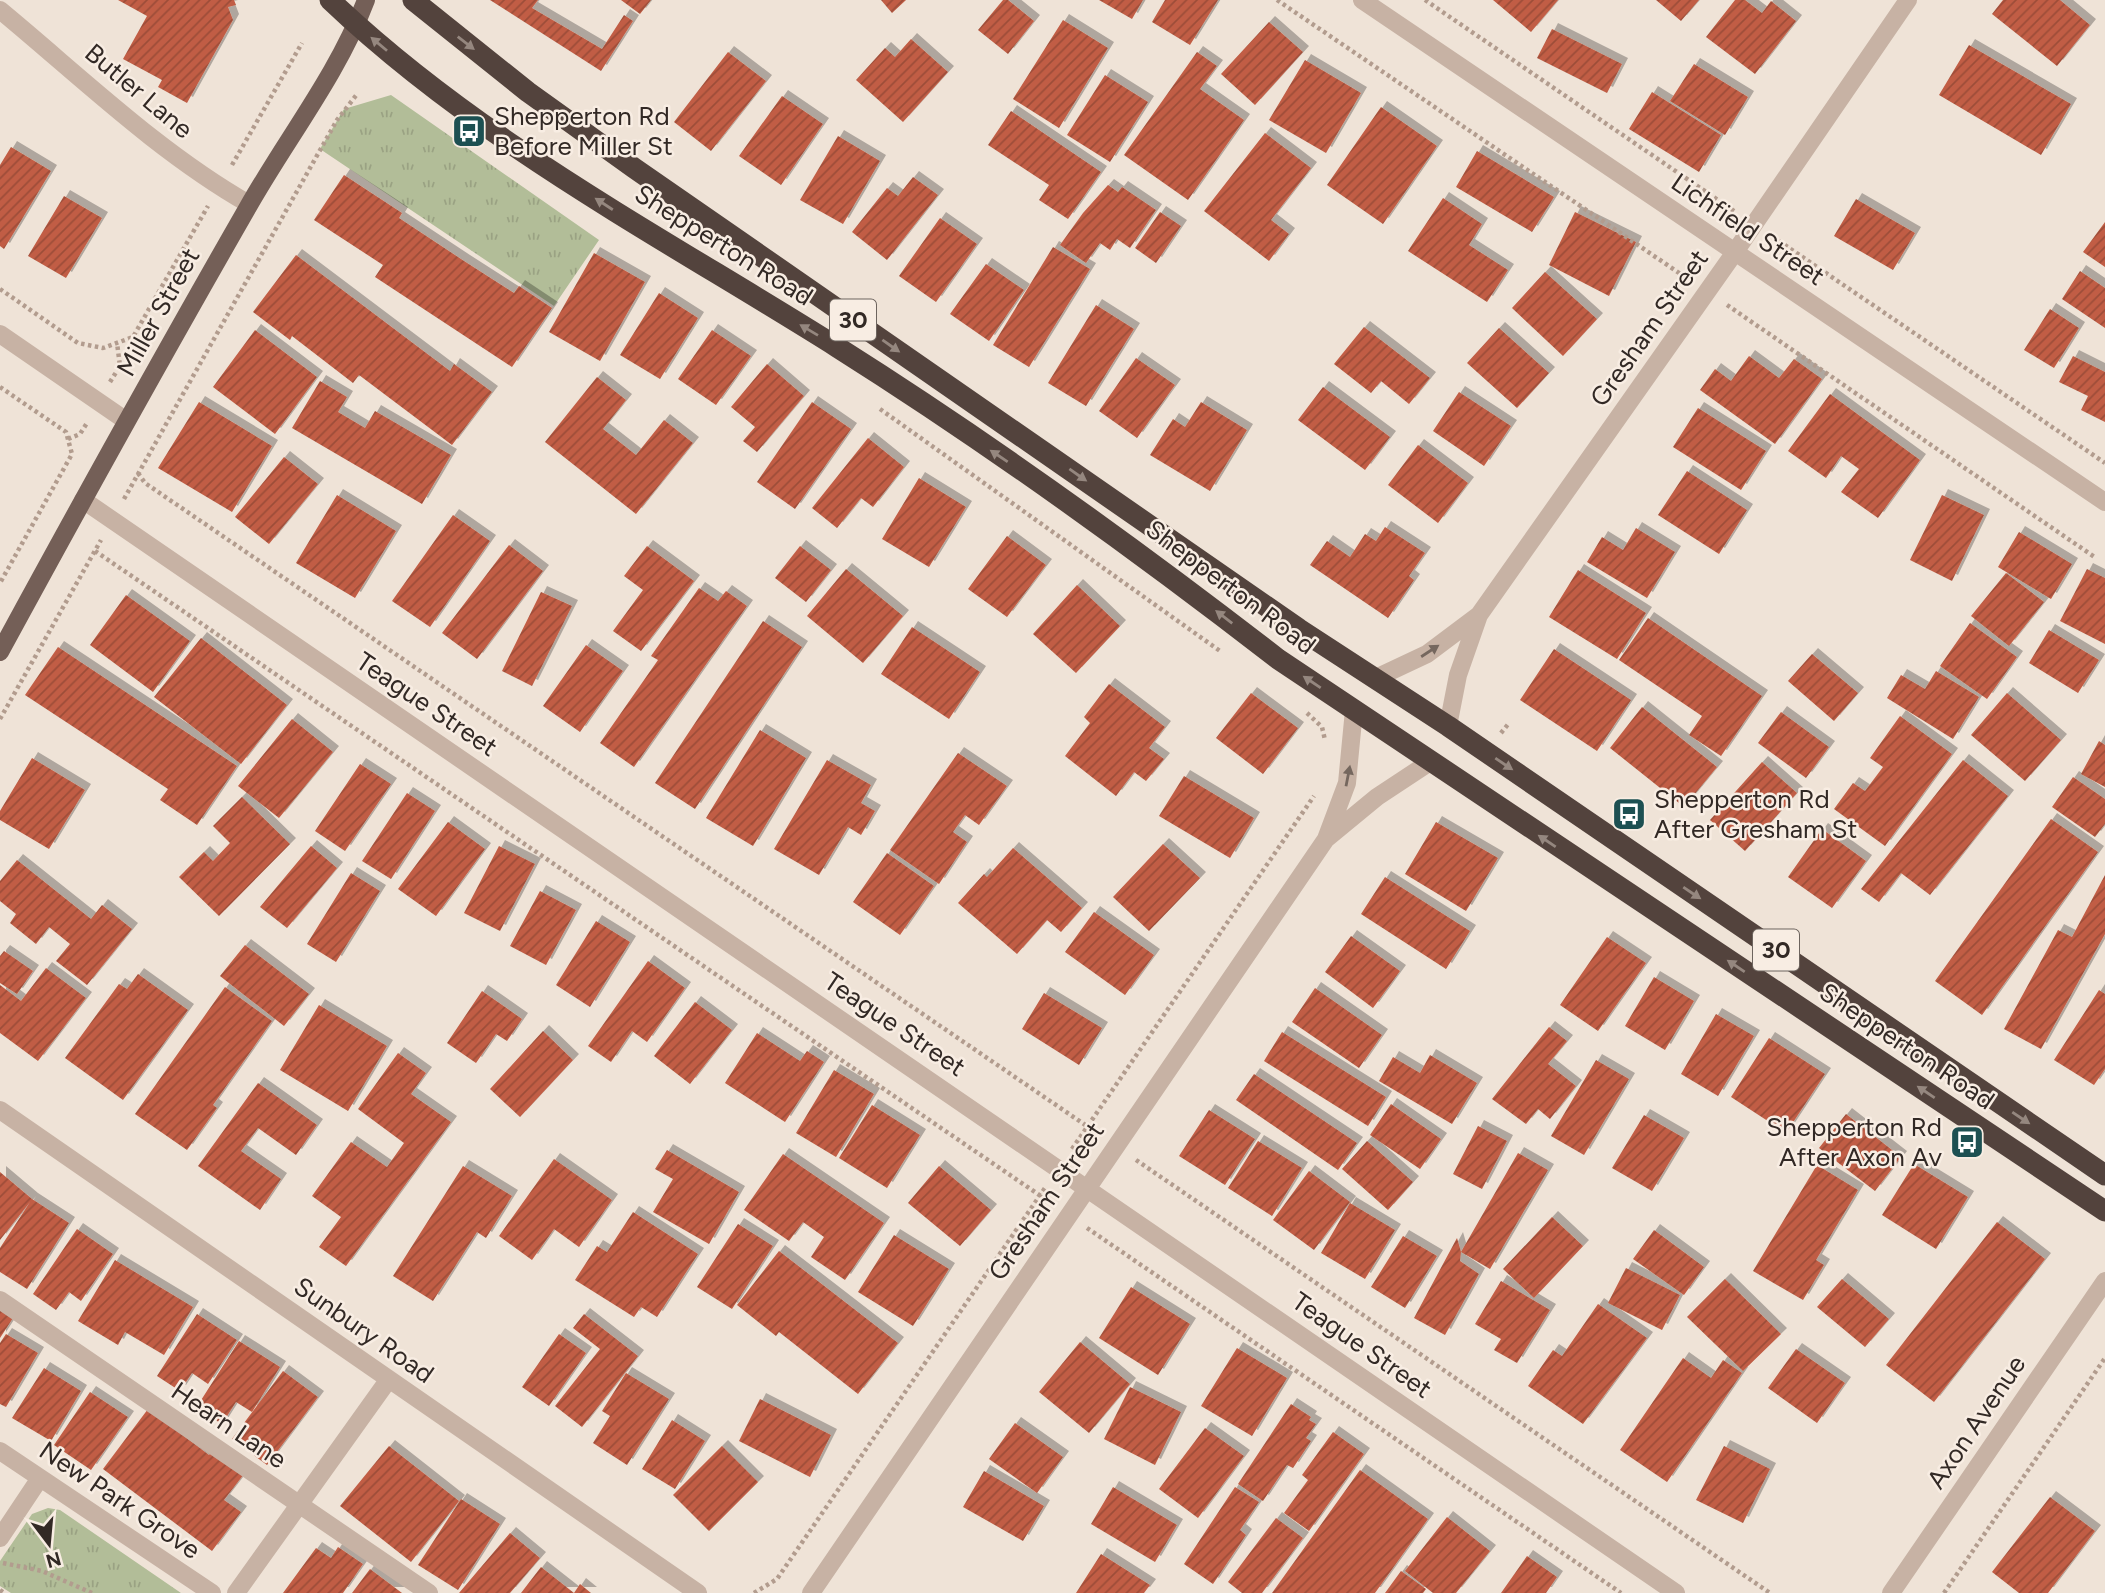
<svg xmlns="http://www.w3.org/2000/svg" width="2105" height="1593" font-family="Figtree,sans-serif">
  <defs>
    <pattern id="park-tufts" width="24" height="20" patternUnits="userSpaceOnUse" patternTransform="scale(1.75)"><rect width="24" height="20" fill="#b2bd98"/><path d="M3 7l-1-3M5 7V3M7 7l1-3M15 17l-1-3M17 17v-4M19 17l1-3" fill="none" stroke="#9aa283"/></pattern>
    <pattern id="building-hatch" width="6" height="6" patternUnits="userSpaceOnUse" patternTransform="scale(1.75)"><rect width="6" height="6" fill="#c15d44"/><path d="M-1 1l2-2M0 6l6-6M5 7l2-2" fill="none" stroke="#9d4d39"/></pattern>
    <filter id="shadow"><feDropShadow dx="6" dy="-6" stdDeviation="0" flood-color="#0004"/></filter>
  </defs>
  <rect width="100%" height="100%" fill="#efe3d7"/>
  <path fill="url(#park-tufts)" d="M391,95L599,240L554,306L320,149L344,109Z
    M48,1508L60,1510L181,1593H11L0,1586V1561L32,1514Z"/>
  <path fill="url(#building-hatch)" filter="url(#shadow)" d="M118,0H234L236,5L228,7L233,20L187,103L158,87L162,80L123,59L147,16Z
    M490,0H538L532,8L602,49L624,15L633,21L601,71Z
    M621,0H651L640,14Z
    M881,0H906L892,13Z
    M1003,0H1008L1034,21L1008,54L978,30Z
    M1099,0H1143L1132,19Z
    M1165,0H1218L1190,45L1152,22Z
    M1493,0H1558L1531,32Z
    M1656,0H1699L1681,21Z
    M1735,0H1745L1762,13L1771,1L1796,21L1755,74L1706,37Z
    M2003,0H2060L2090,25L2057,66L1992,14Z
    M1063,20L1108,48L1059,128L1013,99Z
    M1269,22L1303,52L1255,105L1221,74Z
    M1552,29L1622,64L1607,93L1537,58Z
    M911,39L948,72L903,122L856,80L885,48L895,57Z
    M1969,45L2071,104L2041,155L1939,95Z
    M728,52L766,81L711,151L674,122Z
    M1197,52L1217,66L1200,89L1244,120L1188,200L1124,155Z
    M1305,60L1361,93L1326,153L1269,120Z
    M1694,64L1748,97L1725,135L1670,101Z
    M1105,75L1148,102L1110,162L1067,135Z
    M1652,92L1721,135L1699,172L1629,129Z
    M782,96L823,124L781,185L739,156Z
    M1381,107L1437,146L1383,224L1327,185Z
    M1011,111L1101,172L1068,219L1039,200L1049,185L988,145Z
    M1265,133L1311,168L1271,220L1289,234L1269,261L1204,211Z
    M838,136L880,161L843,224L800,200Z
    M11,147L51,171L4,249L0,246V165Z
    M1477,151L1554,197L1532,232L1456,187Z
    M344,175L402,213L399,218L464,261L514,293L519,286L552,308L512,367L375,277L383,265L314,220Z
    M913,177L938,195L887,260L852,232L887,188L898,196Z
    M1108,185L1118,192L1122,187L1156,210L1130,248L1117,239L1110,250L1100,243L1086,263L1060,245L1083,213Z
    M64,196L102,218L66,278L28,256Z
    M1443,198L1482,224L1469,245L1508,270L1487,302L1408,251Z
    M1856,199L1915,233L1893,270L1834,236Z
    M1160,212L1181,226L1156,263L1135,248Z
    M1575,212L1636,242L1609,296L1549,265Z
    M940,218L977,244L936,302L899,276Z
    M2105,222V267L2083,252Z
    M1053,247L1090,269L1029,367L993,345Z
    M594,253L645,282L600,361L549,332Z
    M296,255L450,371L454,364L492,392L452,445L359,375L353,383L292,336L290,340L253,312Z
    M986,264L1024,290L989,341L950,314Z
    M2080,271L2105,288V328L2062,299Z
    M1545,272L1597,319L1563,356L1512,308Z
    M659,293L698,318L660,379L620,355Z
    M1096,305L1134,329L1086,406L1048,383Z
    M2050,309L2079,328L2054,368L2024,350Z
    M1364,327L1430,378L1409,404L1381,381L1371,393L1334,364Z
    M1499,328L1549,373L1517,408L1467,363Z
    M255,330L317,377L275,434L213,387Z
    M712,330L751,356L716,405L678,379Z
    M1749,356L1779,378L1794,359L1822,379L1775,444L1700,390L1715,369L1731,381Z
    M2073,356L2105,372V422L2081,410L2088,396L2059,382Z
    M1136,358L1175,385L1137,438L1099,411Z
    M767,364L804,396L757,452L743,441L755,427L731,407Z
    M597,377L626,400L603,429L636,455L664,420L693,443L636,514L545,442Z
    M320,381L347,397L338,412L365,428L375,411L451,455L422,504L292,428Z
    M1323,387L1390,437L1365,470L1298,420Z
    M1459,392L1511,426L1484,466L1433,431Z
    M1830,394L1920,460L1878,518L1841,492L1859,469L1841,456L1826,478L1788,451Z
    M199,402L272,446L232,512L158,468Z
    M812,402L851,429L795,509L757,482Z
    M1201,402L1247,430L1210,491L1150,455L1173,419L1185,427Z
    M1698,408L1766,451L1741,490L1673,447Z
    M868,438L904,467L873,507L861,498L837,528L812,508Z
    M1418,445L1468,483L1438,523L1388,485Z
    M284,457L318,484L269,544L235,517Z
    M1687,471L1747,510L1719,554L1658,515Z
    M919,478L966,507L929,567L882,539Z
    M337,495L396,531L355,598L296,563Z
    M1942,495L1984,515L1952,581L1910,560Z
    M453,515L490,541L430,627L392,601Z
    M1385,527L1425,553L1409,576L1414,580L1388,618L1310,565L1327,541L1350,557L1365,534L1376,541Z
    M1636,528L1675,552L1647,598L1587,562L1602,537L1623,550Z
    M2019,532L2072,564L2051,599L1998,567Z
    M1007,536L1046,565L1007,617L968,589Z
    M509,545L543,571L477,659L442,633Z
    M647,546L694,581L641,651L613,631L643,590L624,576Z
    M800,546L831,570L806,602L775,578Z
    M846,569L903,616L863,663L807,616Z
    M2087,569L2105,578V644L2060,621Z
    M1578,570L1646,613L1617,659L1549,617Z
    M2006,573L2044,602L2009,646L1971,616Z
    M1077,585L1120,626L1076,673L1033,634Z
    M699,588L718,601L726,591L747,606L634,767L600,743L658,660L651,656Z
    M541,592L572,606L532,686L502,671Z
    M126,595L190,641L153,692L90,645Z
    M1648,618L1762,696L1721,756L1689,735L1702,716L1619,660Z
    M763,621L802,647L695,809L655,783Z
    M1970,623L2017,657L1987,699L1940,666Z
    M912,627L980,672L949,719L881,674Z
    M2049,630L2099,660L2078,693L2029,663Z
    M201,638L287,705L241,764L154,697Z
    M586,645L623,671L580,732L543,706Z
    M58,647L237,766L197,825L160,800L168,789L25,695Z
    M1554,649L1631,700L1597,751L1520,700Z
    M1812,654L1858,693L1834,721L1788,681Z
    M1936,671L1979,697L1953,739L1887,698L1901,675L1925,689Z
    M1109,684L1165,727L1149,748L1164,759L1146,781L1134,772L1116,796L1065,756L1090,723L1084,717Z
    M1251,693L1298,728L1263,774L1216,738Z
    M2007,693L2061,740L2025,781L1971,735Z
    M1642,707L1717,767L1684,807L1610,748Z
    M1781,712L1829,747L1806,778L1758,743Z
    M1900,716L1952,754L1885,846L1834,809L1853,783L1865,791L1883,767L1870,758Z
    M292,719L333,752L279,818L238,786Z
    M760,730L806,758L753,846L706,818Z
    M2099,741L2105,745V787L2081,774Z
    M958,753L1007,786L979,825L965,815L953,832L967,842L939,884L890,850Z
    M32,758L85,790L49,849L0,820V811Z
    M827,760L871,785L861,803L875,811L861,835L848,827L819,875L774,849Z
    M1963,760L2008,796L1930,895L1901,873L1879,902L1861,889Z
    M1762,762L1797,793L1745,851L1710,820Z
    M360,764L391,784L345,851L315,831Z
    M1184,776L1254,818L1230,858L1159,816Z
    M2073,777L2105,799V824L2095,837L2052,807Z
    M407,793L435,811L391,879L362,861Z
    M242,797L290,844L219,916L179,877L204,852L213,861L230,843L213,826Z
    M2051,819L2098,852L1982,1015L1935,981Z
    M448,822L485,849L436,916L398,889Z
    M1436,822L1498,858L1466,911L1405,874Z
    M1822,829L1866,861L1832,908L1788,877Z
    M1163,844L1200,878L1149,931L1113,897Z
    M311,846L337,868L287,928L260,907Z
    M499,846L535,864L500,931L464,913Z
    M1013,848L1082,908L1061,932L1047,920L1017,954L958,903L984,874L987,877Z
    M887,853L934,886L900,935L853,902Z
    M17,860L91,919L102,905L132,929L87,985L56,961L70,944L49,927L36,944L10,923L16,914L0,901V881Z
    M351,873L380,891L336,962L307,944Z
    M2105,875V934L2041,1049L2004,1029L2058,930L2072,937Z
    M1385,877L1470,931L1446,969L1361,914Z
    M540,891L576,910L546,965L510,946Z
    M1094,912L1154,955L1125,995L1065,952Z
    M596,921L630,942L590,1007L556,985Z
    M1351,936L1400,971L1373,1008L1325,972Z
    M1607,937L1646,963L1598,1031L1560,1005Z
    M245,945L309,994L284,1026L220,976Z
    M4,951L33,971L17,994L0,983V956Z
    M648,961L685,988L647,1042L632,1031L611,1062L588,1046Z
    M46,968L86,998L38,1061L0,1033V985L21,1001Z
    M138,974L188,1010L123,1100L65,1058L119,984L127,989Z
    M1654,977L1694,1001L1665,1050L1625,1026Z
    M225,987L272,1021L213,1105L217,1108L187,1150L135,1114Z
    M1315,988L1382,1035L1359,1068L1292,1022Z
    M2099,990L2105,994V1069L2094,1085L2054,1060Z
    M482,991L522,1019L507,1041L496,1034L476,1063L447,1043Z
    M1044,993L1102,1028L1079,1065L1022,1029Z
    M695,1002L732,1030L690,1084L654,1056Z
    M319,1005L387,1046L348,1111L280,1070Z
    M1716,1014L1754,1036L1718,1096L1681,1074Z
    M1549,1027L1567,1041L1548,1064L1576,1086L1550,1119L1538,1109L1526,1124L1492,1099Z
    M543,1031L573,1060L520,1117L490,1089Z
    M1282,1032L1386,1097L1368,1126L1264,1061Z
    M757,1033L800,1061L807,1051L824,1062L785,1122L725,1083Z
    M1769,1038L1825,1074L1786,1133L1731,1097Z
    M398,1053L426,1073L411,1094L451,1122L346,1266L319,1247L341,1217L312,1196L351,1142L387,1167L404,1143L358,1109Z
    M1430,1055L1477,1083L1452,1124L1379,1081L1393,1057L1420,1073Z
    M1596,1060L1629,1079L1584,1155L1551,1136Z
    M834,1070L874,1094L836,1157L796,1133Z
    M1254,1074L1357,1143L1338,1170L1236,1100Z
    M258,1083L317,1125L296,1155L258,1128L241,1151L281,1179L260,1210L198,1166Z
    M1391,1104L1441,1139L1420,1169L1370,1135Z
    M872,1105L920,1135L887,1188L839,1158Z
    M1209,1110L1255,1139L1225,1185L1179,1156Z
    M1846,1114L1901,1157L1875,1191L1819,1148Z
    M1644,1115L1684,1138L1652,1191L1612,1168Z
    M1478,1126L1507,1141L1482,1189L1453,1174Z
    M1258,1141L1302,1168L1272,1216L1228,1188Z
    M1367,1141L1413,1182L1388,1210L1342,1169Z
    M667,1150L739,1192L709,1244L653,1212L673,1179L655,1169Z
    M1518,1153L1548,1170L1490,1269L1461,1252Z
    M783,1154L884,1223L845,1280L811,1257L824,1237L803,1222L789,1241L744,1210Z
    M554,1159L612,1200L579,1247L554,1229L532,1260L499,1236Z
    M1914,1164L1968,1197L1936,1249L1882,1215Z
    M1817,1165L1858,1190L1816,1260L1824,1265L1803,1300L1753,1271Z
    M463,1166L512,1196L486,1238L477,1232L433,1301L393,1276Z
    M939,1166L991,1210L960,1246L908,1203Z
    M1309,1171L1350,1202L1314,1250L1273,1220Z
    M0,1172L32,1199L69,1223L27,1289L0,1272V1248L30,1202L0,1240Z
    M1350,1203L1395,1230L1365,1279L1321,1253Z
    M633,1212L698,1254L657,1317L641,1307L634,1317L575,1280L597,1246L607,1252Z
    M1552,1217L1583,1246L1534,1298L1503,1269Z
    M1997,1222L2045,1259L1934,1402L1886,1365Z
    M738,1224L773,1246L732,1309L697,1287Z
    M77,1229L113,1254L81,1301L69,1292L56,1310L33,1294Z
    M1654,1230L1704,1267L1684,1295L1633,1259Z
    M894,1235L949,1269L913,1326L858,1292Z
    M1403,1236L1437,1256L1405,1308L1371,1287Z
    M1457,1238L1461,1252L1460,1261L1479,1274L1445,1335L1414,1318Z
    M779,1251L898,1343L858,1394L779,1332L776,1336L737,1305Z
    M115,1260L193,1307L164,1355L125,1332L118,1345L78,1321Z
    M1626,1268L1680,1295L1662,1330L1608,1303Z
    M1725,1279L1781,1334L1743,1371L1687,1317Z
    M1842,1279L1889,1319L1865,1347L1817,1307Z
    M1501,1281L1550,1310L1517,1363L1494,1350L1501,1339L1475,1324Z
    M1131,1287L1190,1324L1158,1375L1099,1338Z
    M1598,1304L1647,1338L1583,1424L1528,1386L1553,1350L1562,1356Z
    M0,1310L13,1318L0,1338Z
    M197,1314L237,1340L208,1384L192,1373L180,1391L157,1376Z
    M584,1314L638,1356L582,1427L555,1406L600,1349L573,1328Z
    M6,1334L38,1353L6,1407L0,1404V1343Z
    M559,1334L586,1353L549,1406L522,1387Z
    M239,1341L280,1367L252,1412L236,1402L222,1424L196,1408Z
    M1080,1342L1130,1384L1089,1433L1039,1392Z
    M1237,1348L1287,1378L1252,1436L1201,1406Z
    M1796,1349L1845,1383L1817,1423L1768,1388Z
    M1683,1358L1711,1378L1723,1360L1742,1373L1667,1482L1620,1450Z
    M44,1368L81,1391L51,1441L12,1418Z
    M283,1371L318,1397L267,1465L232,1439Z
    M626,1373L669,1399L627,1465L593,1443L610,1416L602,1411Z
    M1130,1387L1181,1412L1155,1465L1104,1439Z
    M90,1392L128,1417L91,1470L54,1445Z
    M760,1399L831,1435L810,1477L739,1441Z
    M1291,1404L1311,1417L1309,1420L1316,1424L1306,1438L1311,1441L1293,1468L1287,1465L1263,1501L1238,1484Z
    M148,1409L209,1455L213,1451L244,1474L224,1500L241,1512L212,1551L103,1469Z
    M672,1420L705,1441L675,1489L642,1469Z
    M1015,1423L1063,1457L1037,1493L989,1459Z
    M1205,1428L1244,1456L1198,1518L1159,1489Z
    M1333,1432L1364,1454L1309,1531L1284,1513L1308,1480L1302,1475Z
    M389,1446L459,1501L411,1562L340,1506Z
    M722,1446L758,1482L709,1531L673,1495Z
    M1724,1446L1770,1469L1743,1523L1696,1500Z
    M1360,1470L1428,1519L1375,1593H1272Z
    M984,1471L1044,1506L1023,1541L963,1507Z
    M1113,1487L1177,1525L1155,1562L1091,1524Z
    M1235,1487L1259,1502L1240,1530L1246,1535L1213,1584L1184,1564Z
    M2050,1497L2095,1531L2048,1593H2019L1992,1572Z
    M461,1499L500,1524L458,1590L418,1565Z
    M1447,1517L1490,1551L1456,1593H1433L1405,1571Z
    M1276,1518L1303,1538L1262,1593H1242L1228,1582Z
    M510,1533L540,1558L510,1593H459Z
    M338,1547L363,1564L343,1593H283L316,1548L331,1558Z
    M1101,1554L1150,1585L1144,1593H1076Z
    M1527,1556L1557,1577L1546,1593H1501Z
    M541,1567L574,1593L580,1584L591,1593H521Z
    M370,1569L402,1593H352Z
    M1401,1571L1426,1589L1423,1593H1385Z"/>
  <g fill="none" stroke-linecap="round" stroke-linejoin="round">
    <path stroke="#b29c8e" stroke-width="4.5" stroke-dasharray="3.5 3.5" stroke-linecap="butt" d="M1277,0L1688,279
      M1425,0L1734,211
      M232,165L302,43
      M1773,237L2105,463
      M0,289L78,343L103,348L133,337L208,206
      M1727,305L2096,558
      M110,382L120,366L117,343
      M0,387L66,432L72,454L0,583
      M880,409L1220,651
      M68,439L80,434L87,423
      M138,473L145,483L1097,1133
      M124,499L337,120L358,93
      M95,551L1051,1203
      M1307,713L1322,727L1325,740
      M0,719L101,540
      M1501,733L1509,723
      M1072,1149L1314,796
      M1136,1160L1770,1593
      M1087,1228L1621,1593
      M3,1563L42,1571L92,1593
      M0,1590L4,1593
      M754,1593L777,1579L1045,1188
      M1944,1593L2105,1358"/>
    <path stroke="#c7b2a4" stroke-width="18" d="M1362,0L2105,502
      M0,10C81,77 158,152 249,204
      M0,334L125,420
      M83,500L1676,1593
      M1376,678L1427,654L1479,615
      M1448,726L1458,675L1479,615L1735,252L1908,0
      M1326,839L1377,797L1430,762
      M0,1110L698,1593
      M0,1300L429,1593
      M0,1451L212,1593
      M0,1538L40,1478
      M236,1593L389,1379
      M811,1593L1326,839L1347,783L1354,710
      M1891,1593L2105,1281"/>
    <path stroke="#745f57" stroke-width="18" d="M0,652C81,503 163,355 248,207C287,138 338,74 366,0"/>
    <path stroke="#53433d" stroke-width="21" d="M330,0C479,142 664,238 837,347C989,443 1136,549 1278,659L2105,1211
      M413,0L528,92L634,168L1299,629L1448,726L2105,1175"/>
  </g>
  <defs><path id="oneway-solid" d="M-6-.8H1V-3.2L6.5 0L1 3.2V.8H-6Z" transform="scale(1.75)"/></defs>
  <g fill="#95877f">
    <use href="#oneway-solid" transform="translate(466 43) rotate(38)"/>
    <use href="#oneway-solid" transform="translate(379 44) rotate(-140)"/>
    <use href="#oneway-solid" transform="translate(604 204) rotate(-147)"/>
    <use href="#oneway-solid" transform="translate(809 330) rotate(-149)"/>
    <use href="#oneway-solid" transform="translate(891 346) rotate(35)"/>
    <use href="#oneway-solid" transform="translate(999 456) rotate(-146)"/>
    <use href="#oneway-solid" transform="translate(1078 475) rotate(35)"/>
    <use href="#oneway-solid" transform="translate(1224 617) rotate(-142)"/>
    <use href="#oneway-solid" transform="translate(1312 682) rotate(-146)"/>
    <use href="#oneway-solid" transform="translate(1504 764) rotate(34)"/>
    <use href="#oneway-solid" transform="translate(1547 841) rotate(-146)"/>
    <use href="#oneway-solid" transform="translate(1692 893) rotate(34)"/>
    <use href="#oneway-solid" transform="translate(1736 966) rotate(-146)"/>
    <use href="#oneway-solid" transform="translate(1926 1092) rotate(-146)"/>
    <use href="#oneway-solid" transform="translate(2021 1118) rotate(34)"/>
  </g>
  <g fill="#75675e">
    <use href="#oneway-solid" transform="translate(1430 651) rotate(-33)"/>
    <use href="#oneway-solid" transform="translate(1348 776) rotate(-79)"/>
  </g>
  <defs>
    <g id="bus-square" transform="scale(1.75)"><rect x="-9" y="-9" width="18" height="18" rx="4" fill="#1d5052" stroke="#f8ede3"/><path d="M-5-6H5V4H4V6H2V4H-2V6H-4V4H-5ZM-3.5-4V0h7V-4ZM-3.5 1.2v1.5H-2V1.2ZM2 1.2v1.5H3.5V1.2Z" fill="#fff"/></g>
  </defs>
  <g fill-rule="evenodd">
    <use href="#bus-square" x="469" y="131"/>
    <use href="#bus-square" x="1629" y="814"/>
    <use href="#bus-square" x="1967" y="1142"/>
  </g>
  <g text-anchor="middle" stroke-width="5" stroke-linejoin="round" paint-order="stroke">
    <g fill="#f8ede3" stroke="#6d645e" stroke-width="2">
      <rect x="830" y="299.5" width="46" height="41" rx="5"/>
      <rect x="1753" y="929.5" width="46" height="41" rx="5"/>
    </g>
    <g font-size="24" font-weight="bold" fill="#322925">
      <text x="853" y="328">30</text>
      <text x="1776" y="958">30</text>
    </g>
    <g font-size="26" fill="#322925" stroke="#f8ede3">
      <text transform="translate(139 91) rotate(40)" y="9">Butler Lane</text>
      <text transform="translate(1748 229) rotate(34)" y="9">Lichfield Street</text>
      <text transform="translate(724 245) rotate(32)" y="9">Shepperton Road</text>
      <text transform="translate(158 312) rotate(-61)" y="9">Miller Street</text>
      <text transform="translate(1649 328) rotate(-55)" y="9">Gresham Street</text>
      <text transform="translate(1231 587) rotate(37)" y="9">Shepperton Road</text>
      <text transform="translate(427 704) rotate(34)" y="9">Teague Street</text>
      <text transform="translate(895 1024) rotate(34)" y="9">Teague Street</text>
      <text transform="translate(1907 1046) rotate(34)" y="9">Shepperton Road</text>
      <text transform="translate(1046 1201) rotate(-56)" y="9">Gresham Street</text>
      <text transform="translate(364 1330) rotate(35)" y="9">Sunbury Road</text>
      <text transform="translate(1362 1345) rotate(35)" y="9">Teague Street</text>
      <text transform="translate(1976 1422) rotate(-56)" y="9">Axon Avenue</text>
      <text transform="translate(229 1425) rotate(34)" y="9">Hearn Lane</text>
      <text transform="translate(120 1500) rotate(34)" y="9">New Park Grove</text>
    </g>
    <g font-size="26" fill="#322925" stroke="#f8ede3" text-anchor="start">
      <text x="494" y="125">Shepperton Rd<tspan x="494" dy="30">Before Miller St</tspan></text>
      <text x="1654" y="808">Shepperton Rd<tspan x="1654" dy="30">After Gresham St</tspan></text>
      <text x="1942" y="1136" text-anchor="end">Shepperton Rd<tspan x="1942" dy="30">After Axon Av</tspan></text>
    </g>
  </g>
  <g transform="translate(49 1544) rotate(164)" stroke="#f8ede3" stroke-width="5" paint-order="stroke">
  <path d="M0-5L12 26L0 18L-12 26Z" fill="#322925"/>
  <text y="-10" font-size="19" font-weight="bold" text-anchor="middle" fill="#322925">N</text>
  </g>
</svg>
